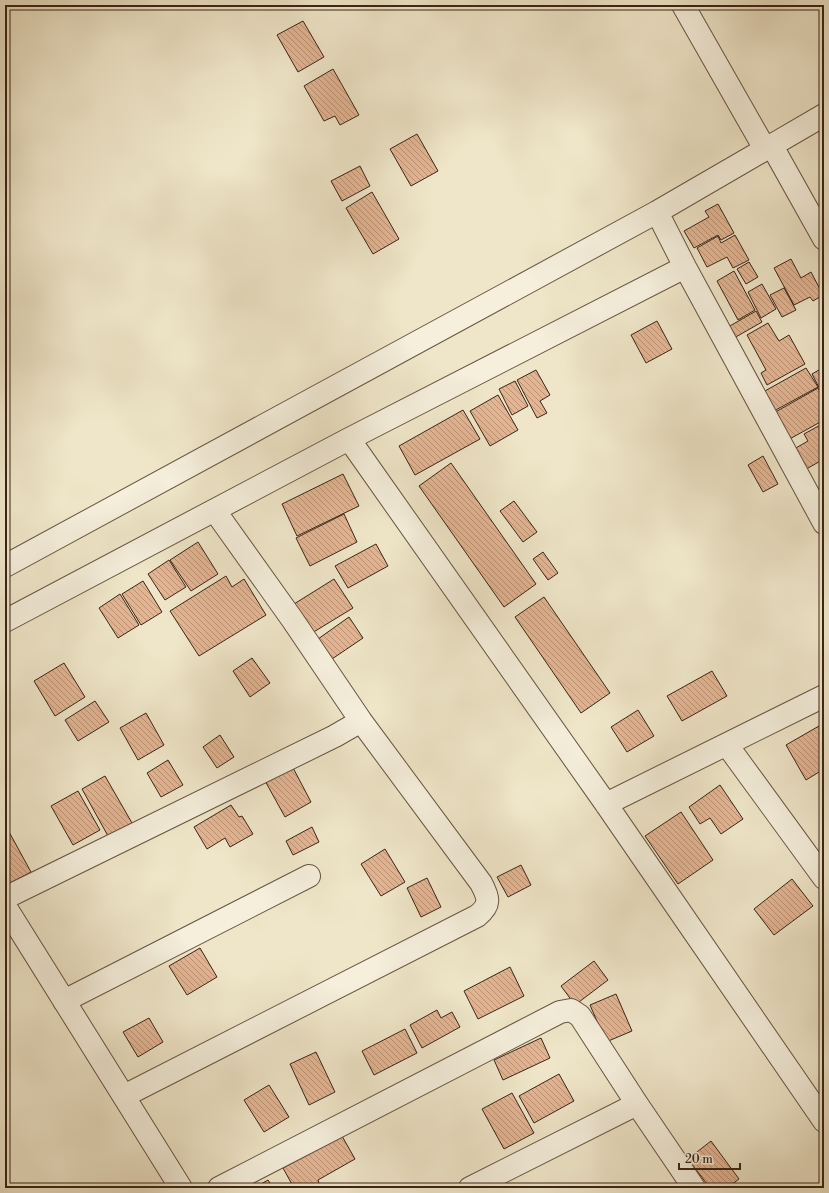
<svg xmlns="http://www.w3.org/2000/svg" width="829" height="1193" font-family="'Libre Bodoni',serif">
  <defs>
    <pattern id="building-back-hatch" width="6" height="6" patternUnits="userSpaceOnUse"><rect width="6" height="6" fill="#e4b593"/><path d="M-1 5l2 2M0 0l6 6M5-1l2 2" fill="none" stroke="#ba9377"/></pattern>
  </defs>
  <rect width="100%" height="100%" fill="#efe6c9"/>
  <filter id="stains"><feTurbulence type="fractalNoise" baseFrequency=".005" numOctaves="4"/><feColorMatrix values="0 0 0 0 .2 0 0 0 0 .09 0 0 0 0 .02 0 0 0 .5 -.17"/></filter>
  <radialGradient id="worn" r=".72"><stop offset=".6" stop-color="#630" stop-opacity="0"/><stop offset="1" stop-color="#630" stop-opacity=".3"/></radialGradient>
  <path fill="url(#building-back-hatch)" stroke="#3a2415" d="M303,21L324,57L298,72L277,35Z
    M333,69L359,115L340,125L335,116L324,121L304,86Z
    M417,134L438,171L411,186L390,149Z
    M360,166L370,186L342,201L331,181Z
    M372,192L399,239L373,254L346,208Z
    M718,204L734,233L721,240L718,235L694,248L684,231L709,217L705,211Z
    M735,235L749,260L733,268L727,257L707,267L697,248L718,236L721,243Z
    M791,259L801,278L811,272L823,295L813,301L810,297L794,305L774,268Z
    M749,262L758,277L746,284L737,269Z
    M734,271L755,310L738,320L717,281Z
    M762,284L776,309L761,318L748,292Z
    M784,288L796,310L782,317L770,295Z
    M756,311L762,322L734,338L728,327Z
    M657,321L672,349L646,363L631,335Z
    M768,323L779,341L789,335L805,364L767,385L761,373L766,370L747,335Z
    M824,367V397L812,374Z
    M806,368L818,387L774,411L763,392Z
    M536,370L550,395L540,401L547,413L537,418L517,380Z
    M515,381L528,406L512,415L499,389Z
    M818,388L824,399V420L786,441L772,414Z
    M498,395L518,430L490,446L470,411Z
    M463,410L480,439L415,475L399,446Z
    M824,423V459L801,472L789,452L808,441L804,434Z
    M763,456L778,484L763,492L748,465Z
    M451,463L536,584L504,607L419,486Z
    M343,474L359,506L297,536L282,504Z
    M514,501L537,532L523,542L500,511Z
    M344,514L357,542L310,566L296,538Z
    M198,542L218,574L191,591L170,560Z
    M376,544L388,566L348,588L335,566Z
    M543,552L558,573L548,580L533,559Z
    M169,560L186,587L165,600L148,574Z
    M226,576L232,587L244,579L266,615L199,656L170,611Z
    M334,579L353,608L312,633L294,604Z
    M143,581L162,612L141,625L122,594Z
    M120,594L139,625L118,638L99,608Z
    M544,597L610,693L581,713L515,617Z
    M349,617L363,638L332,659L318,639Z
    M252,658L270,683L250,697L233,671Z
    M64,663L85,697L55,716L34,681Z
    M712,671L727,696L682,721L667,696Z
    M95,701L109,722L78,741L65,720Z
    M638,710L654,736L627,752L611,727Z
    M146,713L164,745L138,760L120,728Z
    M819,726L824,735V769L806,780L786,745Z
    M220,735L234,757L217,768L203,747Z
    M168,760L183,785L161,797L147,773Z
    M291,764L311,802L285,817L264,779Z
    M105,776L132,823L108,836L82,789Z
    M720,785L743,819L721,834L710,818L700,824L689,807Z
    M78,791L100,830L73,845L51,806Z
    M231,805L239,817L242,816L253,834L230,847L225,838L207,849L194,827Z
    M681,812L713,860L678,884L645,836Z
    M312,827L319,842L293,855L286,841Z
    M8,830L31,872L5,886V832Z
    M385,849L405,882L381,896L361,864Z
    M521,865L531,885L508,897L497,877Z
    M427,878L441,907L421,917L407,888Z
    M792,879L813,906L774,935L754,909Z
    M200,948L217,977L187,995L169,966Z
    M594,961L608,980L575,1005L561,986Z
    M510,967L524,996L478,1019L464,991Z
    M616,994L632,1031L606,1042L590,1005Z
    M437,1010L441,1018L452,1012L460,1027L422,1048L410,1025Z
    M149,1018L163,1042L138,1057L123,1032Z
    M405,1029L417,1053L374,1075L362,1051Z
    M541,1038L550,1058L503,1080L494,1060Z
    M316,1052L335,1092L309,1105L290,1064Z
    M559,1074L574,1101L534,1123L519,1096Z
    M269,1085L289,1117L264,1132L244,1100Z
    M512,1093L534,1133L504,1149L482,1109Z
    M342,1136L355,1159L318,1180L319,1183L311,1188H294L283,1168Z
    M711,1141L739,1179L727,1188H710L688,1159Z
    M268,1180L273,1188H254Z"/>
  <g fill="none" stroke-linecap="round" stroke-linejoin="round">
    <g stroke="#675442" stroke-width="24">
      <path id="minor" d="M683,5L765,149
        M772,146L824,239
        M657,212L685,267L824,523
        M349,439L606,804L824,1121
        M5,566L657,212L824,115
        M5,621L349,439L685,267
        M727,745L824,878
        M606,804L824,696
        M5,898L335,736L361,721
        M5,906L181,1188
        M64,1001L309,876
        M124,1096L477,916C491,905 489,898 481,883L361,721L292,619L215,511
        M219,1188L560,1012L571,1010L580,1016L637,1104L694,1188
        M470,1188L637,1104"/>
    </g>
    <use href="#minor" stroke="#f5efdc" stroke-width="22"/>
  </g>
  <rect width="829" height="1193" fill="none" stroke="#efe6c9" stroke-width="20"/>
  <rect x="6" y="6" width="817" height="1181" fill="none" stroke="#3a2415" stroke-width="2"/>
  <rect x="10" y="10" width="809" height="1173" fill="none" stroke="#3a2415"/>
  <path d="M679 1163v6h61v-6" fill="none" stroke="#3a2415" stroke-width="2"/>
  <text x="685" y="1163" font-size="12" fill="#3a2415" stroke="#f5efdc" stroke-width="3" paint-order="stroke">20 m</text>
  <rect width="100%" height="100%" filter="url(#stains)"/>
  <rect width="100%" height="100%" fill="url(#worn)"/>
</svg>
